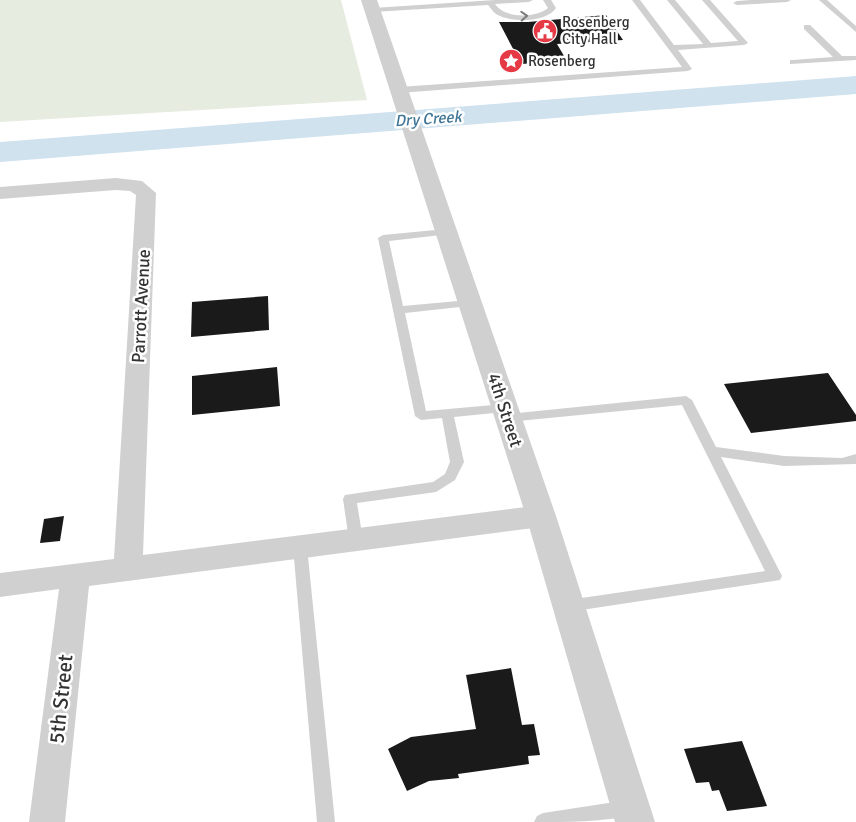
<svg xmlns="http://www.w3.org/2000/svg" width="856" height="822" font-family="Signika,sans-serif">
  <rect width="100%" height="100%" fill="#fff"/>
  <path fill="#e6ecdf" d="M0,0H341L367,100L0,122Z"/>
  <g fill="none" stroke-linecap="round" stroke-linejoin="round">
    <path fill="#cfe2ee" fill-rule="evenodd" d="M856,76V94L0,162V142Z"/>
  </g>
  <path fill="#1a1a1a" d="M606,15L623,40L557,44L567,61L521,64L499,22H528Z
    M268,296L269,330L191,337L192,302Z
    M277,367L280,406L192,415V376Z
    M828,373L856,415V421L751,433L724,384Z
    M64,516L60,541L40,543L44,519Z
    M511,668L522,725L534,724L540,755L528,756L529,764L458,774L459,778L429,781L407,791L388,749L411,737L476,729L466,675Z
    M742,741L767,806L727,811L719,790L712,791L709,782L696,783L684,749Z"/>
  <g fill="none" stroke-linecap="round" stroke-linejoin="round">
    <path fill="#d0d0d0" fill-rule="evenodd" d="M495,0H533L529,2L495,4C505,19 536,18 548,8L543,0H551L556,8C546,23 510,23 496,14C493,12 491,8 488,5L373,12L369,10L373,8Z
      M632,0H640L674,45L703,44L667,0H675L711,43L738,41L702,0H710L748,43L744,45L678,50L692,69L688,71L399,93L395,90L399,87L682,67Z
      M751,0H791L787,2L737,5L733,3L737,1Z
      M819,0H827L856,26V32Z
      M804,25H810L842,56H856V60L790,64V60H793L833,57L804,29Z
      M446,229L450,230V234L389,241L403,306L469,300L475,303L469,306L405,313L426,411L504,404L510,408L504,412L454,417L464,462L455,480L436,492L357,503L363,540L361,544L356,546L351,544L349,540L343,499L345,495L433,482L445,474L450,462L442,418L421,420L415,416L378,238L383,235Z
      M686,396L692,400L716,447L784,456L842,458L856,454V464L784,466L721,457L782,576L780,580L568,612L563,610L561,606L563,602L568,600L765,571L682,405L507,422L501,418L507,414Z
      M300,541L305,543L307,547L335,822H317L293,547L295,543Z
      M628,800L634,803L637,809L634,815C604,822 566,822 534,822L537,816L543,813Z"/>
    <path fill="#d0d0d0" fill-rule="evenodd" d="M116,178L142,181L156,193L143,555L541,505L551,508L555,516L551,524L541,527L89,586L65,822H29L59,589L0,597V573L114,559L136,195L130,191L116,190L0,199V187Z"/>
    <path fill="#d0d0d0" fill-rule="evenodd" d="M361,0H377L556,516L655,822H615L526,516Z"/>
  </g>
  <defs><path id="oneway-chevron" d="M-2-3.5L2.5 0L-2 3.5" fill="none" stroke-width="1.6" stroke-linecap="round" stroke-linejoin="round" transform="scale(1.25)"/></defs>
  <use stroke="#7a7a7a" href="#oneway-chevron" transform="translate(524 16) rotate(-3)"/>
  <defs>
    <g id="civic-disc" transform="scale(1.25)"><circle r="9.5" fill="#e63946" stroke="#fff"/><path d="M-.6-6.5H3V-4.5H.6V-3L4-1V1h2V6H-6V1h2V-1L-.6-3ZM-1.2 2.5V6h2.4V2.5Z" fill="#fff"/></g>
    <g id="sight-disc" transform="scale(1.25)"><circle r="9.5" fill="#e63946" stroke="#fff"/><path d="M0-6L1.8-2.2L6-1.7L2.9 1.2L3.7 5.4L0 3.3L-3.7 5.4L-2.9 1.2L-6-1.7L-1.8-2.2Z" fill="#fff"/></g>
  </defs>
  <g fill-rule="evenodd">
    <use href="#civic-disc" x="545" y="31"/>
    <use href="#sight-disc" x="511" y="61"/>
  </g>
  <g text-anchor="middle" stroke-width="5" stroke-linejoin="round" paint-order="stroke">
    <g font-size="15" fill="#333" stroke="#fff" text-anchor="start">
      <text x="562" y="27">Rosenberg<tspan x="562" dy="17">City Hall</tspan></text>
      <text x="528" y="66">Rosenberg</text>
    </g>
    <g font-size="16" font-style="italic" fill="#3f7597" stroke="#fff">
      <text transform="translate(428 118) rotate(-4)" y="6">Dry Creek</text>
    </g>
    <g font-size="18" fill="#333" stroke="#fff">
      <text transform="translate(141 306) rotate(-87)" y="6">Parrott Avenue</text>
      <text transform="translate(505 410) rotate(72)" y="6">4th Street</text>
    </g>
    <g font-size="21" fill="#333" stroke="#fff">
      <text transform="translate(61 699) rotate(-84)" y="7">5th Street</text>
    </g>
  </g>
</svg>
